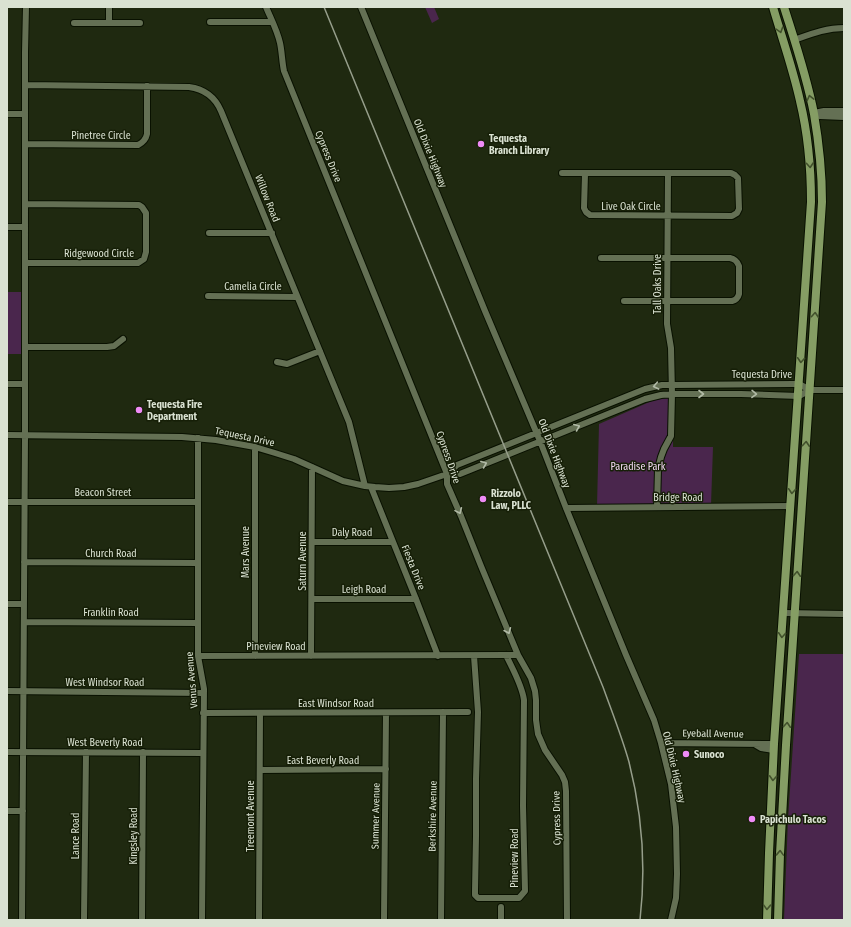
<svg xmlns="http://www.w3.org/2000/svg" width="851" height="927" font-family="'Fira Sans Condensed',sans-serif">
  <rect width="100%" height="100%" fill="#1f2910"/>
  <path fill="#4a264d" d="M425,7H434L439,19L432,23Z
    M7,292H23V354H7Z
    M673,397V447H713L711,505L597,506L599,424L654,400Z
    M799,654H844V920H784L788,819Z"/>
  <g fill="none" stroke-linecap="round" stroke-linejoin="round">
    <g stroke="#091100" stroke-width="8">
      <path id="minor" d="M266,7C271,19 277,30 280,43C282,52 282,62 284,71L447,474V484L461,516L481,566L518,655L531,678L535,691L536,700V720L538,734L545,750L562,775L565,782L566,791L567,920
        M361,7L485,311L540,441L566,508L626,655L654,720L661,743L671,784L676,827L677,874L676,898L671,920
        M210,22H272
        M74,23H140
        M109,23V7
        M794,40C811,34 826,28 844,28
        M25,85L189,87C204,89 215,97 221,111L349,422L365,486
        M814,113L820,116L844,117
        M814,113L824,111H844
        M7,114H25
        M25,144L138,145C144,142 146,139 147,134V86
        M562,173H731L735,175L738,178L739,209L737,213L732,216L590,215L586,212L584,208L585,174
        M7,227H25
        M209,233H272
        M601,258H730C735,259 737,261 739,266V294C738,298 736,300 732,301H624
        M25,263H138L144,259L146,252V213L142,207L139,205L25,204
        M208,296L297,297
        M25,347H107L114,346L123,339
        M277,362L287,364L320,351
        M7,384H25
        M7,435L182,437L216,440L255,447L275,453L294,459L343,481L365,486L375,487L389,488L404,487L418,484L447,474L457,465L477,457L645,389L662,385H672L794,384H799L810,390H844
        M198,438V656L204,689L202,920
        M447,474H460L645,399L661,395L672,394H741L799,396L810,390
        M371,487L416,599L438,656
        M7,502H198
        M657,507L658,469L661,457L664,449L671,436L672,394L671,348L667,324L668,173
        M566,508L791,506
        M312,542H393
        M24,562L198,563
        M312,599H416
        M7,604H24
        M784,613L844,614
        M24,622L198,623
        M198,656L518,655
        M255,656V447
        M311,656L312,467
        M474,656L478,712L476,779V836L475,891V895L478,898H519L525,891L523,806L524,700C522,685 513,670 506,655
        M7,691L203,693
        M203,713L468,712
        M661,743L774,744
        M756,745L761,748L774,750
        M7,752L203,753
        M260,770L386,769
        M7,811H23
        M501,907V920
        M22,920L25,436V52L26,7
        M84,920L86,752
        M142,920L143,752
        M259,920L260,713
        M384,920L386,713
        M441,920L443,712"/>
    </g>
    <g stroke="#091100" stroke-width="10">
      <path id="major" d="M767,920L769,853L774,744L811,202C811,168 808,134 800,101C793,69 782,38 773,7
        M778,920L780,854L786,745L822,202C822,172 819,143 814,114C807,77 795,42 784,7"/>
    </g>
    <use href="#minor" stroke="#647054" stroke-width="6"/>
    <use href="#major" stroke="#859d64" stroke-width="8"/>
    <path stroke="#969e8b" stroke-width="1.5" d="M324,7L603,687C612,712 622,737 629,762C642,813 646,868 640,920"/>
  </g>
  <defs><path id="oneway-chevron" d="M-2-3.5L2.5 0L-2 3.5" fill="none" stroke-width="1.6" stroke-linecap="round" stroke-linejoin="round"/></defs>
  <g stroke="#42512c">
    <use href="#oneway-chevron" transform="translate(780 30) rotate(73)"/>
    <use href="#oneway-chevron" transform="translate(810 98) rotate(-104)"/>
    <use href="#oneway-chevron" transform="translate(810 165) rotate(86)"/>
    <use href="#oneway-chevron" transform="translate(815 315) rotate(-86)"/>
    <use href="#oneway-chevron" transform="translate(801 360) rotate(94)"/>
    <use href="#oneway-chevron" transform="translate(806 444) rotate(-86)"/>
    <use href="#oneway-chevron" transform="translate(792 491) rotate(94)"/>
    <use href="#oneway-chevron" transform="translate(797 574) rotate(-86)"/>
    <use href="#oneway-chevron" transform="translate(782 635) rotate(94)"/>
    <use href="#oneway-chevron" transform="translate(787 725) rotate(-86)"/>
    <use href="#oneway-chevron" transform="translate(773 778) rotate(93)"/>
    <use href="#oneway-chevron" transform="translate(780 853) rotate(-88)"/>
    <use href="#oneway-chevron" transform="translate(767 907) rotate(92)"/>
  </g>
  <g stroke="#b1baa6">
    <use href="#oneway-chevron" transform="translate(656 386) rotate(169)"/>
    <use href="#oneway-chevron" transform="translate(701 394)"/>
    <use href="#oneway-chevron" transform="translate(754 394) rotate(1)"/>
    <use href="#oneway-chevron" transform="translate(577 427) rotate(-22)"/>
    <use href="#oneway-chevron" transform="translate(484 464) rotate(-22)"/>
    <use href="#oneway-chevron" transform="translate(459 511) rotate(66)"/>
    <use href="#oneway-chevron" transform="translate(508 631) rotate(67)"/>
  </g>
  <g fill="#ef8bf7" stroke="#161f07" stroke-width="1.5">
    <circle cx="481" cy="144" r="4"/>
    <circle cx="139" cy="410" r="4"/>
    <circle cx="483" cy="499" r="4"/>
    <circle cx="686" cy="754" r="4"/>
    <circle cx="752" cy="819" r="4"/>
  </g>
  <g text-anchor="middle" stroke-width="3" stroke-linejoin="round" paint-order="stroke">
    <g font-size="10" fill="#dae2d2" stroke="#161f07">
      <text x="101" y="139">Pinetree Circle</text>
      <text transform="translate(431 153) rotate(68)" y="4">Old Dixie Highway</text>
      <text transform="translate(329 156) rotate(68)" y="4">Cypress Drive</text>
      <text transform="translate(268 198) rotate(68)" y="4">Willow Road</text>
      <text x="631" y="210">Live Oak Circle</text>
      <text x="99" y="257">Ridgewood Circle</text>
      <text transform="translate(657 284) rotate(-90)" y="4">Tall Oaks Drive</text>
      <text x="253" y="290">Camelia Circle</text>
      <text x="762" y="378">Tequesta Drive</text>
      <text transform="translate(245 436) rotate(12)" y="4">Tequesta Drive</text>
      <text transform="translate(555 453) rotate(69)" y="4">Old Dixie Highway</text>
      <text transform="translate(449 457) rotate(71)" y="4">Cypress Drive</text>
      <text x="103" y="496">Beacon Street</text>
      <text x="678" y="501">Bridge Road</text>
      <text x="352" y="536">Daly Road</text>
      <text transform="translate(245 552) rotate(-90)" y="4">Mars Avenue</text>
      <text x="111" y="557">Church Road</text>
      <text transform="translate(302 561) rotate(-90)" y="4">Saturn Avenue</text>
      <text transform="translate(414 567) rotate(68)" y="4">Fiesta Drive</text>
      <text x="364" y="593">Leigh Road</text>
      <text x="111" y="616">Franklin Road</text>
      <text x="276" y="650">Pineview Road</text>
      <text transform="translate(191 680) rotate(-95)" y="4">Venus Avenue</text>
      <text x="105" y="686">West Windsor Road</text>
      <text x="336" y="707">East Windsor Road</text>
      <text transform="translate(713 733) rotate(1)" y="4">Eyeball Avenue</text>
      <text x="105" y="746">West Beverly Road</text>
      <text x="323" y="764">East Beverly Road</text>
      <text transform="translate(675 767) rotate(77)" y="4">Old Dixie Highway</text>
      <text transform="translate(250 816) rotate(-90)" y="4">Treemont Avenue</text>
      <text transform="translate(375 816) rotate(-89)" y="4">Summer Avenue</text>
      <text transform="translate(432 816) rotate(-89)" y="4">Berkshire Avenue</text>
      <text transform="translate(556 818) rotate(-91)" y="4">Cypress Drive</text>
      <text transform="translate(75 836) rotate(-90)" y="4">Lance Road</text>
      <text transform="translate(133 836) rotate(-90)" y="4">Kingsley Road</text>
      <text transform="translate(514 858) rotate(-90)" y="4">Pineview Road</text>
    </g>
    <g font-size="10" font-weight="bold" fill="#dae2d2" stroke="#161f07" text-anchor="start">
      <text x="489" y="142">Tequesta<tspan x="489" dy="12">Branch Library</tspan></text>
      <text x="147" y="408">Tequesta Fire<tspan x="147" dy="12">Department</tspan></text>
      <text x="491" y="497">Rizzolo<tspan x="491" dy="12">Law, PLLC</tspan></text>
      <text x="694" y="758">Sunoco</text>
      <text x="760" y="823">Papichulo Tacos</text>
    </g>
    <g font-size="10" fill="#f5daf6" stroke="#161f07">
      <text x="638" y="470">Paradise Park</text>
    </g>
  </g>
  <rect width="851" height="927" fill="none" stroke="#dae2d2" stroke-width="16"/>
</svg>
